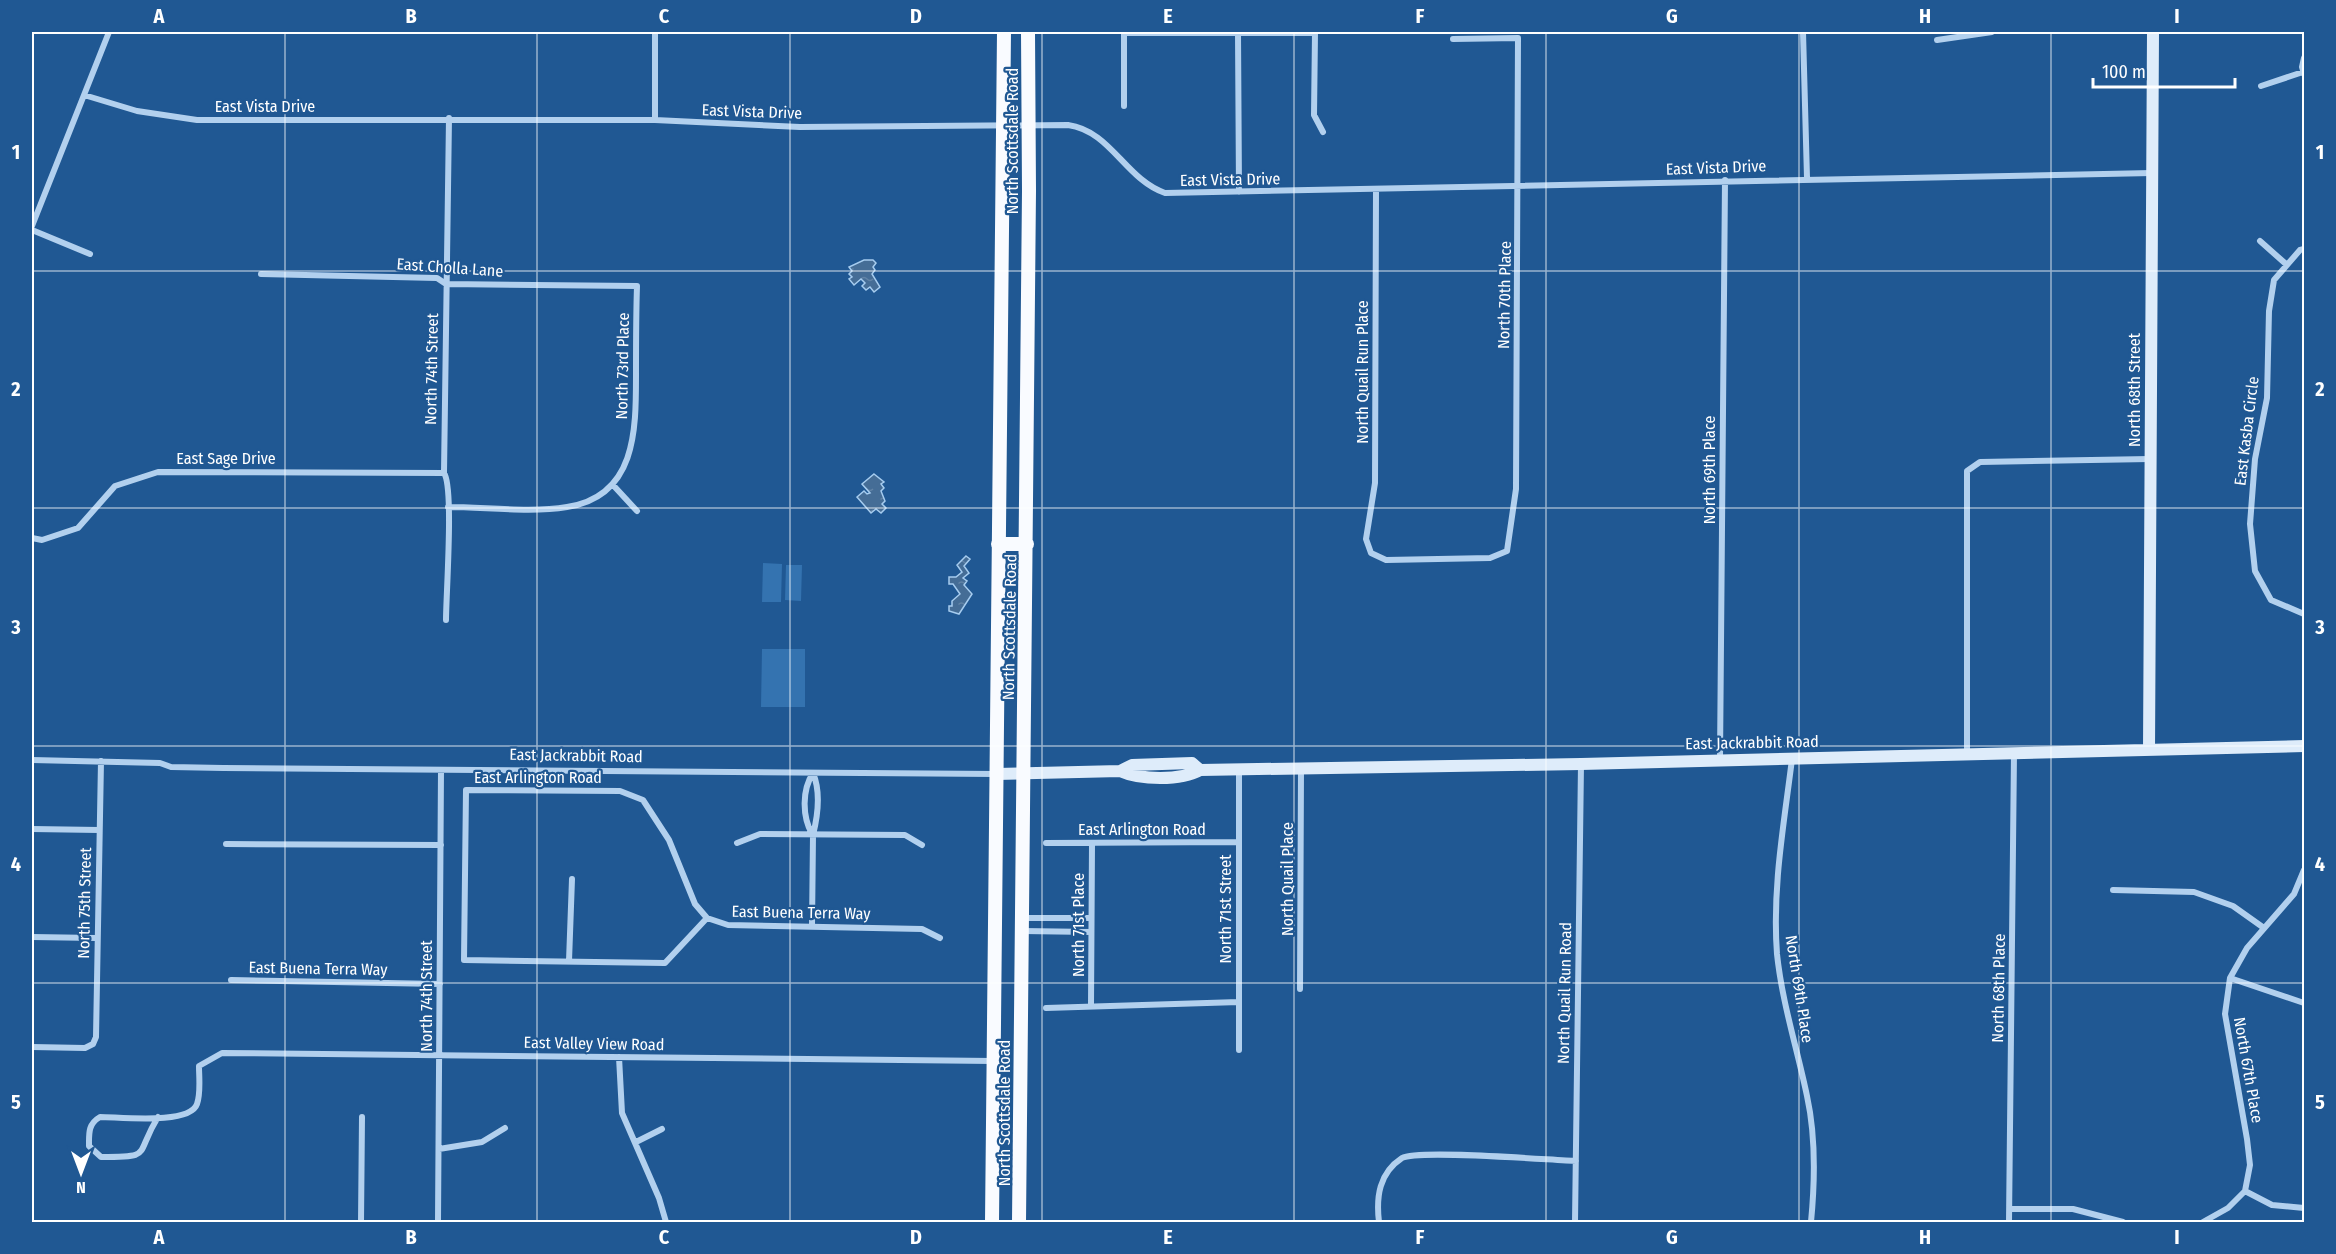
<svg xmlns="http://www.w3.org/2000/svg" width="2336" height="1254" font-family="'Fira Sans Condensed',sans-serif">
  <defs>
    <pattern id="water-ripples" width="26" height="14" patternUnits="userSpaceOnUse" patternTransform="scale(1.5)"><rect width="26" height="14" fill="#456d96"/><path d="M2 4q2-2 4 0t4 0M15 11q2-2 4 0t4 0" fill="none" stroke="#6183a6"/></pattern>
  </defs>
  <rect width="100%" height="100%" fill="#205893"/>
  <path fill="#3473b0" d="M763,563L782,564L781,602H762Z
    M786,565H802L801,601L785,600Z
    M762,649H805V707H761Z"/>
  <path fill="url(#water-ripples)" stroke="#a6ccef" stroke-width="1.5" d="M864,260H873L876,263L873,267L875,270L872,274L880,287L874,292L870,287L866,290L862,286L865,283L861,279L854,285L849,279L852,277L849,274L852,271L849,267Z
    M874,474L884,482L881,484L884,488L881,491L885,501L882,504L886,508L881,513L876,509L871,513L857,497L864,491L867,494L870,493L862,484Z
    M966,556L970,559L964,566L969,573L963,578L967,581L964,585L972,594L959,614L949,611V606H952V601L960,594L953,584H949V577H956L962,572L957,565Z"/>
  <g fill="none" stroke-linecap="round" stroke-linejoin="round">
    <path stroke="#b2d0ee" stroke-width="6" d="M1803,32L1807,178
      M1238,33L1239,192
      M1937,40L1992,32
      M2304,74L2302,67L2304,58
      M2261,86L2303,72
      M84,95L137,111L197,120H655L800,127L1068,125C1111,131 1125,179 1165,193L2152,173
      M1124,106V33H1315L1314,115L1323,132
      M655,120V32
      M1376,191L1375,483L1366,539L1371,553L1386,560L1490,558L1507,551L1516,489L1518,38L1453,39
      M32,226L109,32
      M32,230L90,254
      M2260,241L2287,265
      M2304,249L2300,250L2274,280L2269,311L2267,398L2255,459L2250,524L2255,571L2271,600L2304,614
      M261,274L437,278L446,284L637,286C636,315 636,344 636,373C636,429 637,496 567,507C531,513 485,507 448,507
      M613,485L637,511
      M32,538L42,540L78,528L115,486L158,472L444,473
      M446,620C446,595 454,487 444,473L449,118
      M1967,754V471L1980,462L2150,459
      M1720,759L1725,180
      M1792,759C1784,824 1772,888 1777,954C1782,1002 1797,1048 1807,1096C1816,1137 1815,1181 1811,1222
      M32,760L160,763L171,767L223,768L996,774
      M1239,769V1050
      M466,790L620,791L643,800L669,840L695,904L707,918L665,963L464,960Z
      M32,829L99,830
      M812,834C802,816 802,790 813,773
      M737,843L760,834L905,835L922,845
      M1046,843L1238,842
      M226,844L441,845
      M2113,890L2194,892L2233,906L2264,928
      M707,918L728,925L922,929L940,938
      M1023,918H1091
      M812,926L813,835C818,815 821,792 813,773
      M1023,931L1091,932
      M32,937L96,938
      M569,961L572,879
      M2230,978L2304,1003
      M231,980L440,984
      M1300,989L1301,769
      M1091,1005L1092,844
      M1046,1008L1239,1002
      M32,1047L85,1048L93,1044L96,1037L101,761
      M619,1057L622,1113L659,1198L666,1222
      M158,1117C134,1156 154,1157 101,1157L89,1146C89,1133 88,1124 100,1117C120,1117 190,1125 197,1104C201,1093 199,1078 199,1066L222,1053L993,1061
      M636,1142L662,1129
      M439,1149L482,1142L505,1128
      M2245,1191L2250,1165L2247,1139L2225,1014L2230,978L2247,948L2294,894L2304,870
      M2245,1191L2272,1205L2304,1208
      M2010,1209H2073L2123,1222
      M361,1222L362,1117
      M438,1222L441,770
      M1379,1222C1376,1197 1379,1173 1402,1158C1418,1149 1549,1160 1576,1161
      M1575,1222L1581,764
      M2009,1222L2014,753
      M2203,1222L2228,1208L2245,1191"/>
    <path stroke="#deecfa" stroke-width="12" d="M2149,749L2153,32
      M1120,771L1132,765L1192,763L1200,770
      M997,774L1120,771C1140,780 1181,781 1200,770L1581,764L2304,746"/>
    <path stroke="#f9fbff" stroke-width="14" d="M998,544H1027
      M992,1222L1004,32
      M1019,1222L1029,191L1028,32"/>
  </g>
  <path fill="none" stroke="#fff" stroke-width="1.5" stroke-opacity="0.55" d="M285,32V1222M537,32V1222M790,32V1222M1042,32V1222M1294,32V1222M1546,32V1222M1799,32V1222M2051,32V1222M32,271H2304M32,508H2304M32,746H2304M32,983H2304"/>
  <g text-anchor="middle" stroke-width="4.5" stroke-linejoin="round" paint-order="stroke">
    <g font-size="16" fill="#fff" stroke="#205893">
      <text x="265" y="112">East Vista Drive</text>
      <text transform="translate(752 111) rotate(2)" y="6">East Vista Drive</text>
      <text transform="translate(1012 141) rotate(-90)" y="6">North Scottsdale Road</text>
      <text transform="translate(1716 167) rotate(-2)" y="6">East Vista Drive</text>
      <text transform="translate(1230 179) rotate(-1)" y="6">East Vista Drive</text>
      <text transform="translate(450 267) rotate(4)" y="6">East Cholla Lane</text>
      <text transform="translate(1504 295) rotate(-89)" y="6">North 70th Place</text>
      <text transform="translate(622 366) rotate(-89)" y="6">North 73rd Place</text>
      <text transform="translate(431 369) rotate(-89)" y="6">North 74th Street</text>
      <text transform="translate(1362 372) rotate(-90)" y="6">North Quail Run Place</text>
      <text transform="translate(2134 390) rotate(-90)" y="6">North 68th Street</text>
      <text transform="translate(2246 431) rotate(-83)" y="6">East Kasba Circle</text>
      <text x="226" y="464">East Sage Drive</text>
      <text transform="translate(1709 470) rotate(-90)" y="6">North 69th Place</text>
      <text transform="translate(1009 627) rotate(-89)" y="6">North Scottsdale Road</text>
      <text transform="translate(1752 742) rotate(-1)" y="6">East Jackrabbit Road</text>
      <text transform="translate(576 755) rotate(1)" y="6">East Jackrabbit Road</text>
      <text x="538" y="783">East Arlington Road</text>
      <text x="1142" y="835">East Arlington Road</text>
      <text transform="translate(1287 879) rotate(-90)" y="6">North Quail Place</text>
      <text transform="translate(84 903) rotate(-89)" y="6">North 75th Street</text>
      <text transform="translate(1225 909) rotate(-90)" y="6">North 71st Street</text>
      <text transform="translate(801 912) rotate(1)" y="6">East Buena Terra Way</text>
      <text transform="translate(1078 925) rotate(-90)" y="6">North 71st Place</text>
      <text transform="translate(318 968) rotate(1)" y="6">East Buena Terra Way</text>
      <text transform="translate(1998 988) rotate(-89)" y="6">North 68th Place</text>
      <text transform="translate(1800 989) rotate(81)" y="6">North 69th Place</text>
      <text transform="translate(1564 993) rotate(-89)" y="6">North Quail Run Road</text>
      <text transform="translate(426 996) rotate(-90)" y="6">North 74th Street</text>
      <text transform="translate(594 1043) rotate(1)" y="6">East Valley View Road</text>
      <text transform="translate(2249 1070) rotate(80)" y="6">North 67th Place</text>
      <text transform="translate(1004 1113) rotate(-90)" y="6">North Scottsdale Road</text>
    </g>
  </g>
  <rect width="2336" height="1254" fill="none" stroke="#205893" stroke-width="66"/>
  <g transform="translate(81 1173) rotate(180)" stroke="#205893" stroke-width="4.5" paint-order="stroke">
  <path d="M0-4.5L10 22L0 15L-10 22Z" fill="#ffffff"/>
  <text y="-9" font-size="16" font-weight="bold" text-anchor="middle" fill="#ffffff">N</text>
  </g>
  <path d="M2093 78v9h142v-9" fill="none" stroke="#ffffff" stroke-width="3"/>
  <text x="2102" y="78" font-size="18" fill="#ffffff" stroke="#205893" stroke-width="4.5" paint-order="stroke">100 m</text>
  <rect x="33" y="33" width="2270" height="1188" fill="none" stroke="#fff" stroke-width="2"/>
  <g font-size="20" text-anchor="middle" font-weight="bold" fill="#fff">
    <text x="159" y="23">A</text>
    <text x="411" y="23">B</text>
    <text x="664" y="23">C</text>
    <text x="916" y="23">D</text>
    <text x="1168" y="23">E</text>
    <text x="1420" y="23">F</text>
    <text x="1672" y="23">G</text>
    <text x="1925" y="23">H</text>
    <text x="2177" y="23">I</text>
    <text x="16" y="159">1</text>
    <text x="2320" y="159">1</text>
    <text x="16" y="396">2</text>
    <text x="2320" y="396">2</text>
    <text x="16" y="634">3</text>
    <text x="2320" y="634">3</text>
    <text x="16" y="871">4</text>
    <text x="2320" y="871">4</text>
    <text x="16" y="1109">5</text>
    <text x="2320" y="1109">5</text>
    <text x="159" y="1244">A</text>
    <text x="411" y="1244">B</text>
    <text x="664" y="1244">C</text>
    <text x="916" y="1244">D</text>
    <text x="1168" y="1244">E</text>
    <text x="1420" y="1244">F</text>
    <text x="1672" y="1244">G</text>
    <text x="1925" y="1244">H</text>
    <text x="2177" y="1244">I</text>
  </g>
</svg>
